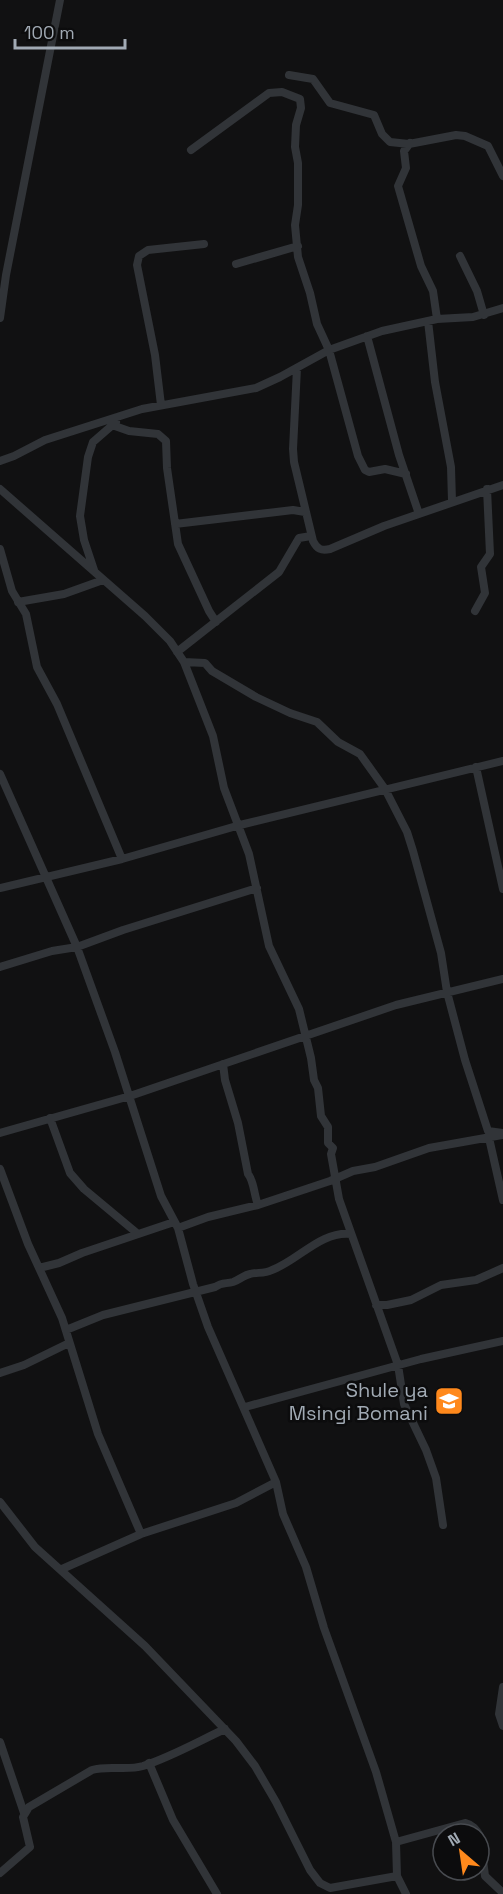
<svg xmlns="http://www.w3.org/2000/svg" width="503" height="1894" font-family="'Space Grotesk',sans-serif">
  <rect width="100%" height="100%" fill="#111112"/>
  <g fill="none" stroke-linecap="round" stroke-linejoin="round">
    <path stroke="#313438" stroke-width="8" d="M289,75L313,79L330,103L374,115L382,134L390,142L409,144L456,135L465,136L488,146L503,176
      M410,143L404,151L406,168L398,186L421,266L433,291L437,319
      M191,150L269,93L282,92L300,99L301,108L296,125L295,147L298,163V205L295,225L298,257L310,293L317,324L329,350L358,456L365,470L369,472L385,469L406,474
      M460,256L477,291L484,315
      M236,264L298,246
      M0,318L6,275L60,0
      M428,321L435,382L451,467L452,501
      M367,336L399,455L419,514
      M297,368L293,449L294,462L313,541C317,549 321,551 330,549L384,526L503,485
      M161,405L155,355L137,265L139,256L148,250L204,244
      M112,425L129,431L158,434L166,441L167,468L178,544L209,611L216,622
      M0,461L14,456L45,440L142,409L256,388L280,377L329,350L382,331L437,319L473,317L503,308
      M0,489L145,616L170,641L184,662L213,736L224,788L249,854L269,946L299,1009L311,1058L314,1080L318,1088L321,1116L328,1127V1143L333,1148L331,1154L339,1199L398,1365L404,1404L426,1450L436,1478L443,1525
      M175,524L293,510L305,512
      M0,549L12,591L26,614L37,667L57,704L122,859
      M94,570L84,540L80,516L88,457L93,442L116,422
      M18,602L64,594L103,580
      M475,611L485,593L481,567L490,554L487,489
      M177,652L279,572L299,538L311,536
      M184,662L205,663L212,671L256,697L290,713L317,722L338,742L360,754L385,789L407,832L413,851L441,953L447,992L465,1060L488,1131L503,1133
      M476,767L503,889
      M0,774L77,947L115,1052L161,1196L178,1228L193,1284L208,1327L276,1482L283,1514L306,1567L324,1628L376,1772L396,1842L397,1876L406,1894
      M0,888L122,859L240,825L503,761
      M0,967L52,951L77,947L123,930L257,888
      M223,1064L225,1080L238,1123L248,1174C254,1181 254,1195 258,1205
      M50,1118L70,1173L84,1189L138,1234
      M0,1133L130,1096L396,1005L503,979
      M489,1138L503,1200
      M0,1169L28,1244L62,1318L98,1434L141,1534
      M178,1228L208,1217L258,1205L330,1181L353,1171L375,1167L429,1148L502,1135
      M39,1268L59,1263L82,1253L174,1222
      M376,1305H387L411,1300L441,1285L476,1280L503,1268
      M66,1330L103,1315L215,1287C222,1282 226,1284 233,1282C239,1280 244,1275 250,1274C257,1272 264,1274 272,1270C299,1260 320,1231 351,1234
      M0,1373L24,1365L69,1343
      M245,1407L421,1359L503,1341
      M0,1502L35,1547L145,1646L236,1741L255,1766L276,1802L310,1870L320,1883L330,1888L397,1876
      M62,1569L141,1534L236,1503L276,1482
      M503,1687L499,1714L503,1726
      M0,1742L24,1813
      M149,1763L173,1820L217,1894
      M396,1842L465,1823C473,1825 476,1829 480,1836L485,1876L503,1893
      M0,1873L30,1847L23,1817L29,1807L92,1770C109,1765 126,1771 143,1766C171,1757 199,1741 225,1729"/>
  </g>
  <defs>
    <g id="school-square" transform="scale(1.5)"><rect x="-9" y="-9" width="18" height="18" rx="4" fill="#ff891c" stroke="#0c0c0d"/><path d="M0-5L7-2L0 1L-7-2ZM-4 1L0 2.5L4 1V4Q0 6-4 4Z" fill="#fff"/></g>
  </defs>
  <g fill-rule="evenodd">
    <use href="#school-square" x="449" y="1401"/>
  </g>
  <g text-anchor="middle" stroke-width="5" stroke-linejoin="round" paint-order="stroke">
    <g font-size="20" fill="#a1aab4" stroke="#0c0c0d" text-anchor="end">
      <text x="428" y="1397">Shule ya<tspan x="428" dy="23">Msingi Bomani</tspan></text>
    </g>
  </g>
  <g transform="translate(461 1852) rotate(331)"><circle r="28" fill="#0c0c0d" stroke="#484b50" stroke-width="1.5"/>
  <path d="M0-4.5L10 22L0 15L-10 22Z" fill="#ff891c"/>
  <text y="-9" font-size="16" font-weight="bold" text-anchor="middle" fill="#a1aab4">N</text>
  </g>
  <path d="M15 39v9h110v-9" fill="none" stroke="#a1aab4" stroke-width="3"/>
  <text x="24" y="39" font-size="18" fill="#a1aab4" stroke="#0c0c0d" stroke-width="4.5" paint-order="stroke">100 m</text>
</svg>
